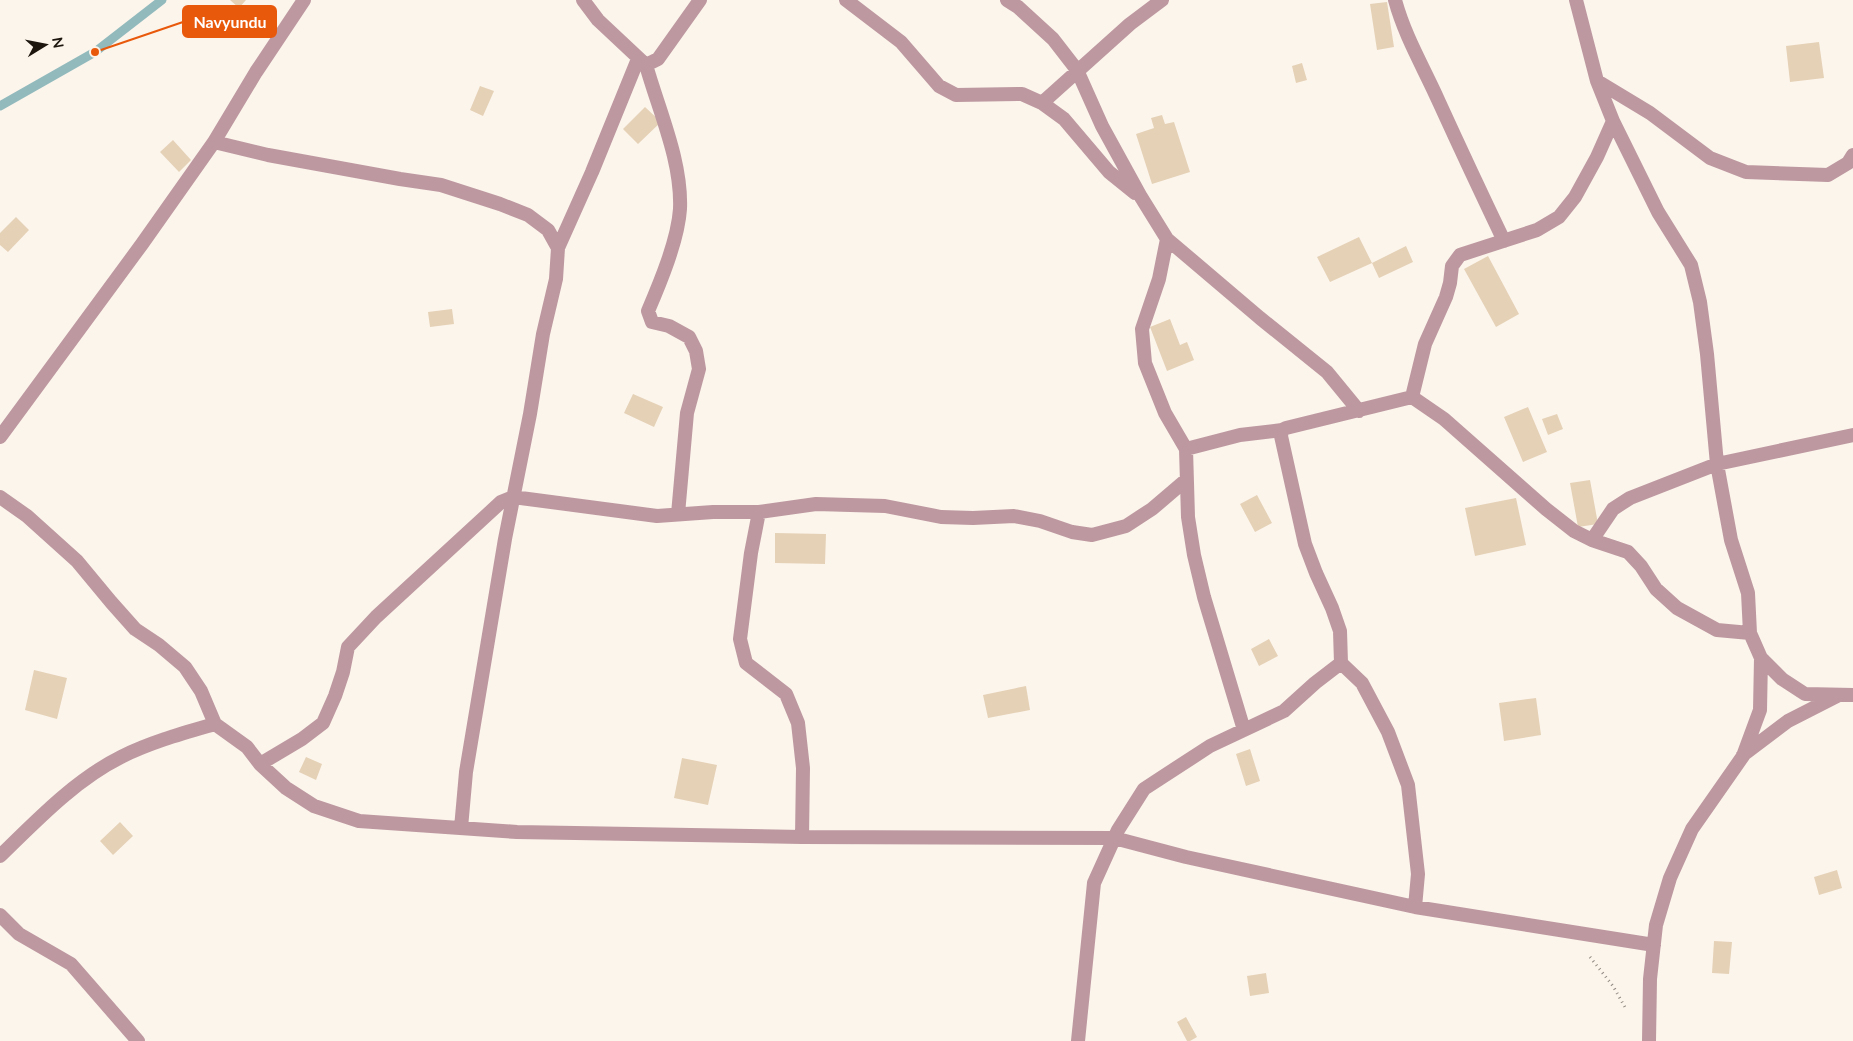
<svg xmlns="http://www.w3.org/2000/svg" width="1853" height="1041" font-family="Lato,sans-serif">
  <rect width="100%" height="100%" fill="#fcf5ec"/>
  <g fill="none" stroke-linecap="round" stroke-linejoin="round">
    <path stroke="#92babd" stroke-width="9" d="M0,106L95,52L162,0"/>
  </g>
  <path fill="#e5d1b6" d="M230,0H246L239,8Z
    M1387,2L1394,47L1377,50L1370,4Z
    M1819,42L1824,78L1790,82L1786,46Z
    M1302,63L1307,80L1296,83L1292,66Z
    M480,86L494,91L483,116L470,110Z
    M645,107L661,122L638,144L623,129Z
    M1162,115L1165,124L1174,122L1190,172L1152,184L1136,134L1154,128L1151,118Z
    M173,140L191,160L179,172L160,152Z
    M16,217L29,230L8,252L0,245V233Z
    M1359,237L1372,263L1330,282L1317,257Z
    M1406,246L1413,262L1379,278L1372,263Z
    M1488,256L1519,314L1496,327L1464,269Z
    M452,309L454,324L430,327L428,312Z
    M1170,319L1180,345L1187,342L1194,360L1167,371L1150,327Z
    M633,394L663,407L654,427L624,413Z
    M1528,407L1547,452L1523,462L1504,417Z
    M1557,414L1563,429L1548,435L1542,419Z
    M1590,480L1598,524L1578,527L1570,483Z
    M1257,495L1272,523L1255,532L1240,504Z
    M1516,498L1526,545L1475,556L1465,508Z
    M775,533L826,534L825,564L775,563Z
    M1269,639L1278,656L1259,666L1251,649Z
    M34,670L67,678L57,719L25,710Z
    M1026,686L1030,710L988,718L983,695Z
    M1536,698L1541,735L1504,741L1499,703Z
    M1250,749L1260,781L1246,786L1236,754Z
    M306,757L322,764L316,780L299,772Z
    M682,758L717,765L708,805L674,798Z
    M120,822L133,836L113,855L100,841Z
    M1837,870L1842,888L1819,895L1814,877Z
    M1714,941L1732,942L1729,974L1712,973Z
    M1266,973L1269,993L1250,996L1247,976Z
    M1186,1017L1197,1037L1190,1041H1187L1177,1022Z"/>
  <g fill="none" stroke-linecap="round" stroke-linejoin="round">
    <path stroke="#928b83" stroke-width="3" stroke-dasharray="1 4" stroke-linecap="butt" d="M1590,957L1613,986L1626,1009"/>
    <path stroke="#bd98a0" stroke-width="14" d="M583,0L598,20L646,65L658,59L700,0
      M846,0L901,42L939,86L956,95L1022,94L1042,103L1064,119L1109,172L1135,193
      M1007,0L1018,7L1053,39L1077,70L1102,126L1141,197L1167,239L1260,318L1327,372L1359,411
      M1395,0C1405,37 1424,68 1439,102C1460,148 1482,195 1504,241
      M1576,0L1597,81L1613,121L1658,212L1691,265L1700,302L1707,354L1717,464L1731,540L1748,593L1750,633L1761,658L1782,679L1805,694L1853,695
      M646,65C659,111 682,161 680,209C678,240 660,283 648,311L652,322L669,326L689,337L696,351L699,369L687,413L678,514
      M1597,81L1650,113L1710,158L1746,172L1828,175L1848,163L1853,155
      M1042,103L1130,24L1162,0
      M214,142L268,155L400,179L441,185L500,204L528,215L548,230L558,248L556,279L543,334L530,414L505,539L466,772L461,828
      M1167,239L1159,279L1142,329L1145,363L1165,413L1186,449L1188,517L1194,555L1204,597L1244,730
      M558,248L592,172L638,59
      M1412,397L1444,419L1546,509L1574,531L1592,540L1628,552L1641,566L1656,589L1677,608L1717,630L1750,633
      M0,437L142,244L214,142L256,72L304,0
      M1186,449L1240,435L1282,430
      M0,497L27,516L77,561L111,602L135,629L159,645L185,667L201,691L215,724L247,747L260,764L286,788L314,806L359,821L517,832L802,837L1114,838L1186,857L1415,907L1654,945
      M759,512L751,553L740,639L746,663L786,694L798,723L803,768L802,837
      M1592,540L1613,509L1630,498L1717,464L1853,435
      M1341,663L1362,683L1388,732L1408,785L1418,874L1415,907
      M1743,755L1788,721L1837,696
      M260,764L302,739L323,723L335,696L343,672L348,647L376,617L501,502L513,497L657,516L713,512H759L816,504L885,506L941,517L973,518L1014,516L1040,521L1072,532L1092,535L1126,526L1152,509L1186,480
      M0,856C37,820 75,780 121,757C151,742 184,733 215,724
      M0,915L19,934L71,964L138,1041
      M1078,1041L1094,883L1118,830L1144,789L1210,746L1284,711L1315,683L1341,663L1340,631L1332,608L1316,573L1305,544L1281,436L1282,430L1286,428L1412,397L1425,344L1446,297L1450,283L1452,266L1460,255L1537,230L1559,217L1575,197L1597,157L1613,121
      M1649,1041L1650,979L1656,925L1670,878L1692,829L1743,756L1760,710L1761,658"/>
  </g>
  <path fill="none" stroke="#e8590c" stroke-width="2" d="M95 52L183 22"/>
  <circle fill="#e8590c" stroke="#fcf5ec" stroke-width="2" cx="95" cy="52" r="5"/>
  <rect fill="#e8590c" stroke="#e8590c" stroke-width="2" x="183" y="6" width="93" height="31" rx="5"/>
  <g font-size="16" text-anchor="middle" font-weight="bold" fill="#fff">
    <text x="230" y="28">Navyundu</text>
  </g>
  <g transform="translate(45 45) rotate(80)" stroke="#fcf5ec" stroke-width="4" paint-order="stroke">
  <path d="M0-4L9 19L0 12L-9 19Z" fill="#1c160e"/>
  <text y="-8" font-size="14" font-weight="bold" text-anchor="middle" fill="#1c160e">N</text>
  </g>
</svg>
